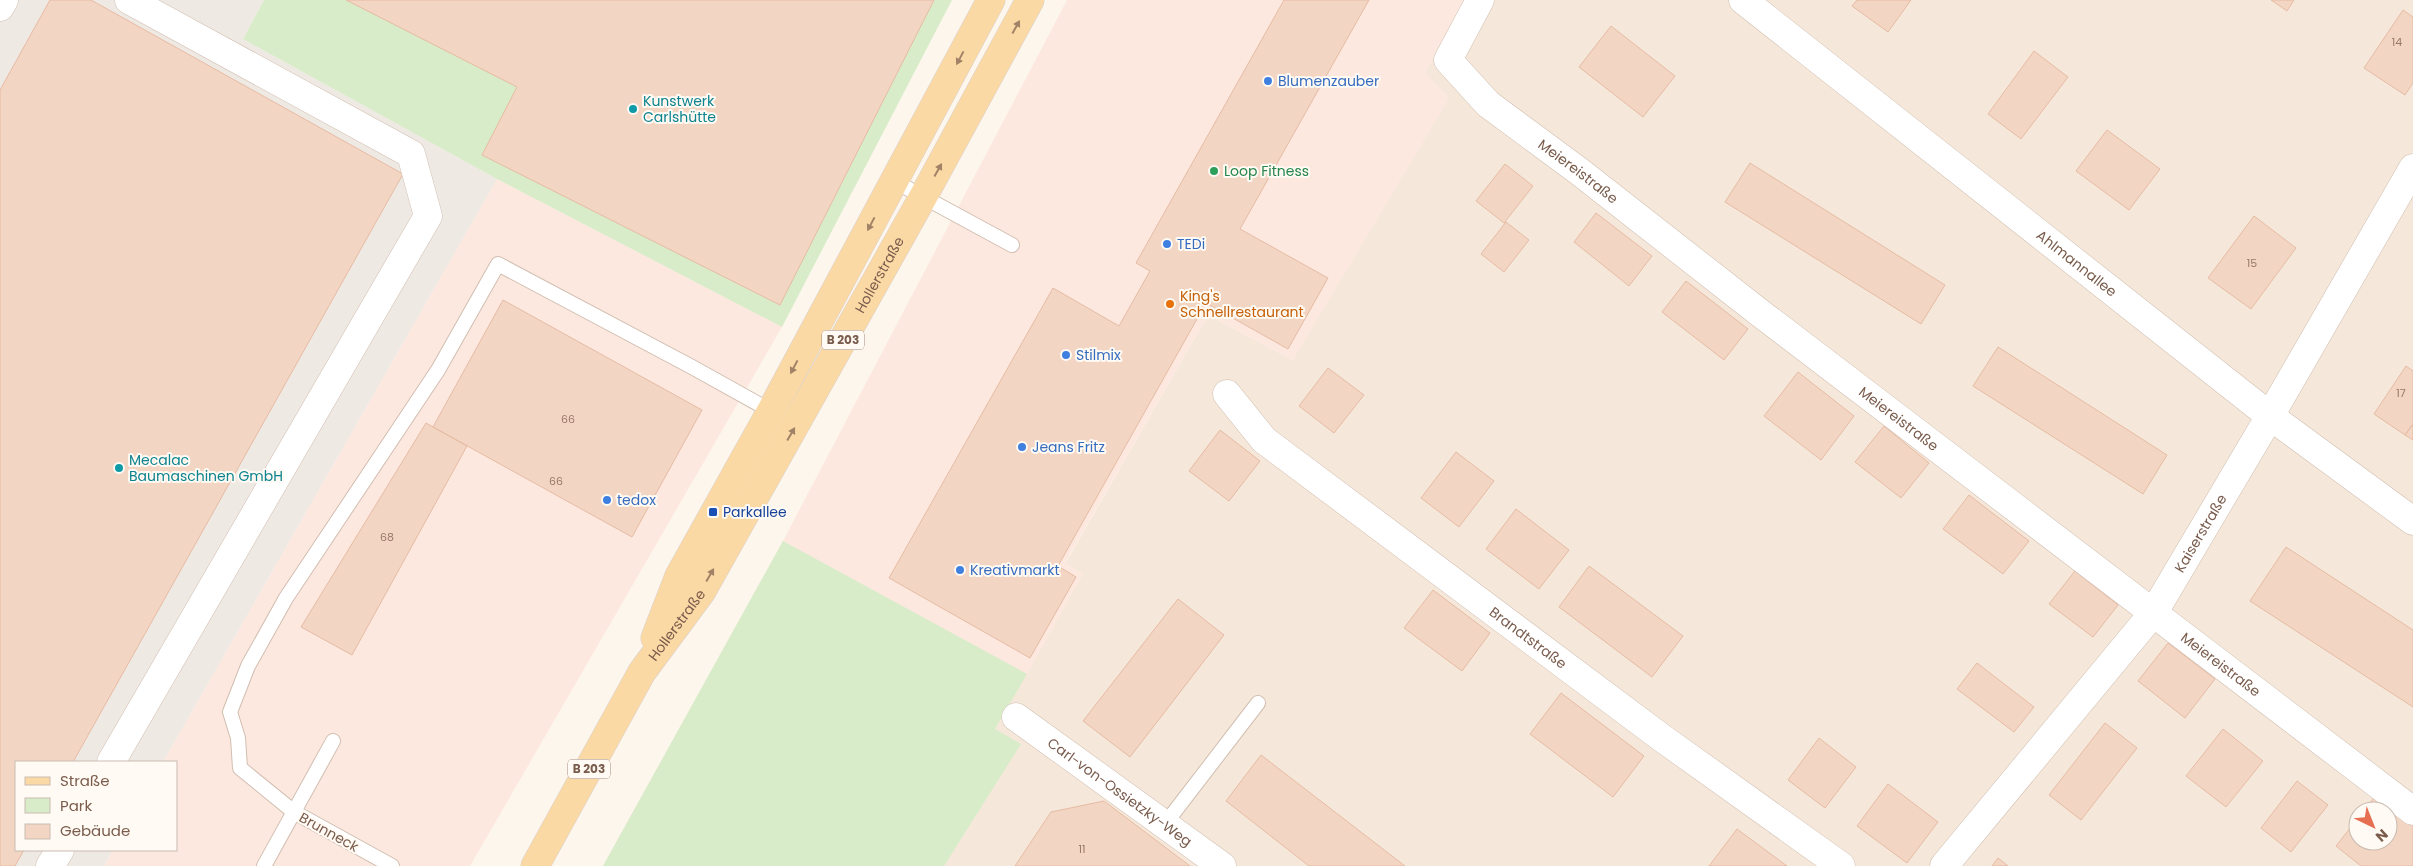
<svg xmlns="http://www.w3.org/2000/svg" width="2413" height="866" font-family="Poppins,sans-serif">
  <rect width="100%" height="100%" fill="#fdf6ec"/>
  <path fill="#f5e8da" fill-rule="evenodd" d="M1463,0H2413V866H603L783,541L880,592L1083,574L1065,564L1208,315L1293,360L1425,73ZM2358,811H2388V841H2358Z"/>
  <path fill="#fde8e0" d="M1067,0H1463L1425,73L1449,98L1293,360L1208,315L1065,563L1083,574L1027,674L783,541Z
    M497,179L782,327L470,866H104L113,850H176V762H163Z"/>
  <path fill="#efe9e4" d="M0,0H264L243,39L497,179L163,762H16V850H113L104,866H0Z"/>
  <path fill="#d8ecc9" d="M264,0H952L782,327L497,179L243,39Z
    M783,541L1027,674L995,729L1021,744L944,866H603Z"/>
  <path fill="#f3d5c3" stroke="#e6bba3" d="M50,0H91L403,174L73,762H16V850H24L15,866H0V90Z
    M346,0H934L780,305L482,155L517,87Z
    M1284,0H1369L1240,229L1328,278L1288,349L1206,303L1058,566L1076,577L1030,658L889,578L1053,288L1119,326L1150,271L1136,263Z
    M1857,0H1911L1888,32L1852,6Z
    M2271,0H2294L2287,11Z
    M2403,10L2413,17V83L2405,95L2364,68Z
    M1611,26L1675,76L1643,117L1579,67Z
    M2034,51L2068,77L2021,139L1988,114Z
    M2107,130L2160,169L2129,210L2076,171Z
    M1750,163L1945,285L1921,324L1725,202Z
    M1505,164L1533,186L1504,223L1476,201Z
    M1596,213L1652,256L1629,286L1574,242Z
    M2254,216L2296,248L2251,309L2208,278Z
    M1506,222L1529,240L1504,272L1481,254Z
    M1686,281L1748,329L1724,360L1662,312Z
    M503,300L702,410L632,537L433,427Z
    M1998,347L2167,455L2143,494L1973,386Z
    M2406,366L2413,371V424L2405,435L2374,414Z
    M1328,368L1364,395L1334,433L1299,406Z
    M1798,372L1854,416L1821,460L1764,416Z
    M426,423L467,446L352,655L301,627Z
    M2413,424V440L2405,435Z
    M1884,426L1929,463L1901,498L1855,462Z
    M1220,430L1260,461L1229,501L1189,471Z
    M1456,452L1494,481L1459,527L1421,498Z
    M1969,495L2029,541L2003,574L1943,529Z
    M1516,509L1569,550L1539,589L1486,549Z
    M2286,547L2413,630V707L2250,601Z
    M1589,566L1683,636L1652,677L1559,607Z
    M2075,571L2118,605L2093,637L2049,604Z
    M1433,590L1490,633L1462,671L1404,628Z
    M1178,599L1224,635L1130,757L1083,721Z
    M2168,643L2215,679L2185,718L2138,681Z
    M1977,663L2034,707L2014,732L1957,689Z
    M1561,693L1644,756L1613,797L1530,734Z
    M2105,723L2137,748L2081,820L2049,795Z
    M2223,729L2263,761L2226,807L2186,776Z
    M1819,738L1856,767L1825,808L1788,780Z
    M1261,755L1405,866H1309L1226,801Z
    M2297,781L2328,805L2291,852L2261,828Z
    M1888,784L1938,822L1907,863L1857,826Z
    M2376,795L2413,824V866H2361L2336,846L2358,818V841H2388V811H2364Z
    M1104,801L1190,866H1015L1051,812Z
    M1737,829L1787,866H1709Z
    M1998,858L2008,866H1992Z"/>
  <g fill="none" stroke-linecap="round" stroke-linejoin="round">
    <g stroke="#d1beb0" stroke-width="16">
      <path id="service" d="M894,181L1012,245
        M1165,824L1258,703
        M264,866L333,741
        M392,866L294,812L240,768L238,738L230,712L248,666L286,598L438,370L498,264L692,367L771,411"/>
    </g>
    <g stroke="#d1beb0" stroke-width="29">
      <g id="minor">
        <path id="s1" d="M1480,0L1448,60L1488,104L1580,172L1760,313L2413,811"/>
        <path id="s2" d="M1743,0L2270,416L2413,521"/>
        <path d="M0,7L4,0"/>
        <path id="s3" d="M1227,394L1264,440L1662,738L1841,866"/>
        <path id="s4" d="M1016,717L1222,866"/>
        <path d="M111,762L428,216L411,154L129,0"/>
        <path d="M50,866L60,850"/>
        <path id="s5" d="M1944,866L2154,612L2270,416L2413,168"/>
      </g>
    </g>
    <g stroke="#dad1cd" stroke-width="29">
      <g id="primary">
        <path d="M655,638L679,576L771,411L991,0"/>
        <path id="s6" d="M535,866L642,672L702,591L923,197L1030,0"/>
      </g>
    </g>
    <use href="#service" stroke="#fff" stroke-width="14"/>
    <use href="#minor" stroke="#fff" stroke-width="28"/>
    <use href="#primary" stroke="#fbd9a5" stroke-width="28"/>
  </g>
  <defs><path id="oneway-solid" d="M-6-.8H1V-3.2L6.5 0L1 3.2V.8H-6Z" transform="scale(1.25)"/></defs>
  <g fill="#a18267">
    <use href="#oneway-solid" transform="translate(1016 27) rotate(-61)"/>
    <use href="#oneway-solid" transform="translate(960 58) rotate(118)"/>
    <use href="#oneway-solid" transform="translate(938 170) rotate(-61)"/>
    <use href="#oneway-solid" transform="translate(871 224) rotate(118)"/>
    <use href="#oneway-solid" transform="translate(794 367) rotate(118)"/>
    <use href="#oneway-solid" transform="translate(791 434) rotate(-60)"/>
    <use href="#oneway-solid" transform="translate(710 575) rotate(-60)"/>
  </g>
  <g fill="#3f7fe0" stroke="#fffaf3" stroke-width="2">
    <circle cx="1268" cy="81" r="5"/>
    <circle cx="1167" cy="244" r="5"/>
    <circle cx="1066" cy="355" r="5"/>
    <circle cx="1022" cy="447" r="5"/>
    <circle cx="607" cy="500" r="5"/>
    <circle cx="960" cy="570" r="5"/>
  </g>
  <g fill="#0f9aa8" stroke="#fffaf3" stroke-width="2">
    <circle cx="633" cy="109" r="5"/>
    <circle cx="119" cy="468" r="5"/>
  </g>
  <circle fill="#2e9e5b" stroke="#fffaf3" stroke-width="2" cx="1214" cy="171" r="5"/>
  <circle fill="#e8710a" stroke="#fffaf3" stroke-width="2" cx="1170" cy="304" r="5"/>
  <rect fill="#1a4fb4" stroke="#fffaf3" stroke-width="2" x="708" y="507" width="10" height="10" rx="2.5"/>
  <g text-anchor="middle" stroke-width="4" stroke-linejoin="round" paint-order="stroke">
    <g font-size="11" fill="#987a6a">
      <text x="2397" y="46">14</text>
      <text x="2252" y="267">15</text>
      <text x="2401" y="397">17</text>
      <text x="568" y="423">66</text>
      <text x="556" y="485">66</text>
      <text x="387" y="541">68</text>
      <text x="1082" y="853">11</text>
    </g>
    <g fill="#fffaf3" stroke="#a28b7f" stroke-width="1">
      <rect x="822" y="330.5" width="42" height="19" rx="4"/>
      <rect x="568" y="759.5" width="42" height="19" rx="4"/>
    </g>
    <g font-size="12" font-weight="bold" fill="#7a5c4d">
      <text x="843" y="344">B 203</text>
      <text x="589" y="773">B 203</text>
    </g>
    <g font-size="14" fill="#366cbe" stroke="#fffaf3" text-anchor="start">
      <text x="1278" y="86">Blumenzauber</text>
      <text x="1177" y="249">TEDi</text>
      <text x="1076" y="360">Stilmix</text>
      <text x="1032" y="452">Jeans Fritz</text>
      <text x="617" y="505">tedox</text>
      <text x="970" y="575">Kreativmarkt</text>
    </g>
    <g font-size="14" fill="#0d838f" stroke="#fffaf3" text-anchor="start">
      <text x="643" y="106">Kunstwerk<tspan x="643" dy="16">Carlshütte</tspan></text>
      <text x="129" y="465">Mecalac<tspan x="129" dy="16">Baumaschinen GmbH</tspan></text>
    </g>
    <g font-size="14" fill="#27864d" stroke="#fffaf3" text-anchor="start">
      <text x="1224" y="176">Loop Fitness</text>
    </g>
    <g font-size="14" fill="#7a5c4d" stroke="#fffaf3">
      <text dy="5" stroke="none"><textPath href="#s1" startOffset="240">Meiereistraße</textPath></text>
      <text dy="5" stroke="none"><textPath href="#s2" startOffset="425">Ahlmannallee</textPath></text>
      <text dy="5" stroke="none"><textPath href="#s6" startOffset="685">Hollerstraße</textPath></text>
      <text dy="5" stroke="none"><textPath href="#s1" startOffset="645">Meiereistraße</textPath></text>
      <text dy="5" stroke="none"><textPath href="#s5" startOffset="421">Kaiserstraße</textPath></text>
      <text dy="5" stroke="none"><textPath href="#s6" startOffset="280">Hollerstraße</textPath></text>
      <text dy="5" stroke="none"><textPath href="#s3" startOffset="389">Brandtstraße</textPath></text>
      <text dy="5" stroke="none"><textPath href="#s1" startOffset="1050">Meiereistraße</textPath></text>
      <text dy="5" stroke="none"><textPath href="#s4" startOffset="128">Carl-von-Ossietzky-Weg</textPath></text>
      <text transform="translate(329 832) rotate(29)" y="5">Brunneck</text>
    </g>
    <g font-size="14" fill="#c56008" stroke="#fffaf3" text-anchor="start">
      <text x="1180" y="301">King's<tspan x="1180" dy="16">Schnellrestaurant</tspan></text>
    </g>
    <g font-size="14" fill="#164399" stroke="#fffaf3" text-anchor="start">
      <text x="723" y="517">Parkallee</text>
    </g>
  </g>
  <rect x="15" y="761" width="162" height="90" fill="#fffaf3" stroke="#cabbb1"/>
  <rect x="25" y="777" width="25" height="8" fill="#fbd9a5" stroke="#cabbb1"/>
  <text x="60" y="786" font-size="15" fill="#7a5c4d">Straße</text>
  <rect x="25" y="798" width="25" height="15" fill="#d8ecc9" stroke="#cabbb1"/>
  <text x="60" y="811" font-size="15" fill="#7a5c4d">Park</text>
  <rect x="25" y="824" width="25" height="15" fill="#f3d5c3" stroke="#cabbb1"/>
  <text x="60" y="836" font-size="15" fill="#7a5c4d">Gebäude</text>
  <g transform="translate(2373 826) rotate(137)"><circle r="24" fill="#fffaf3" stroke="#cabbb1"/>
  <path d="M0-4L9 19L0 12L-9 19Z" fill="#e76f51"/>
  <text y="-8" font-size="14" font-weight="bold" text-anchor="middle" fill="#7a5c4d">N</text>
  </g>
</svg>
